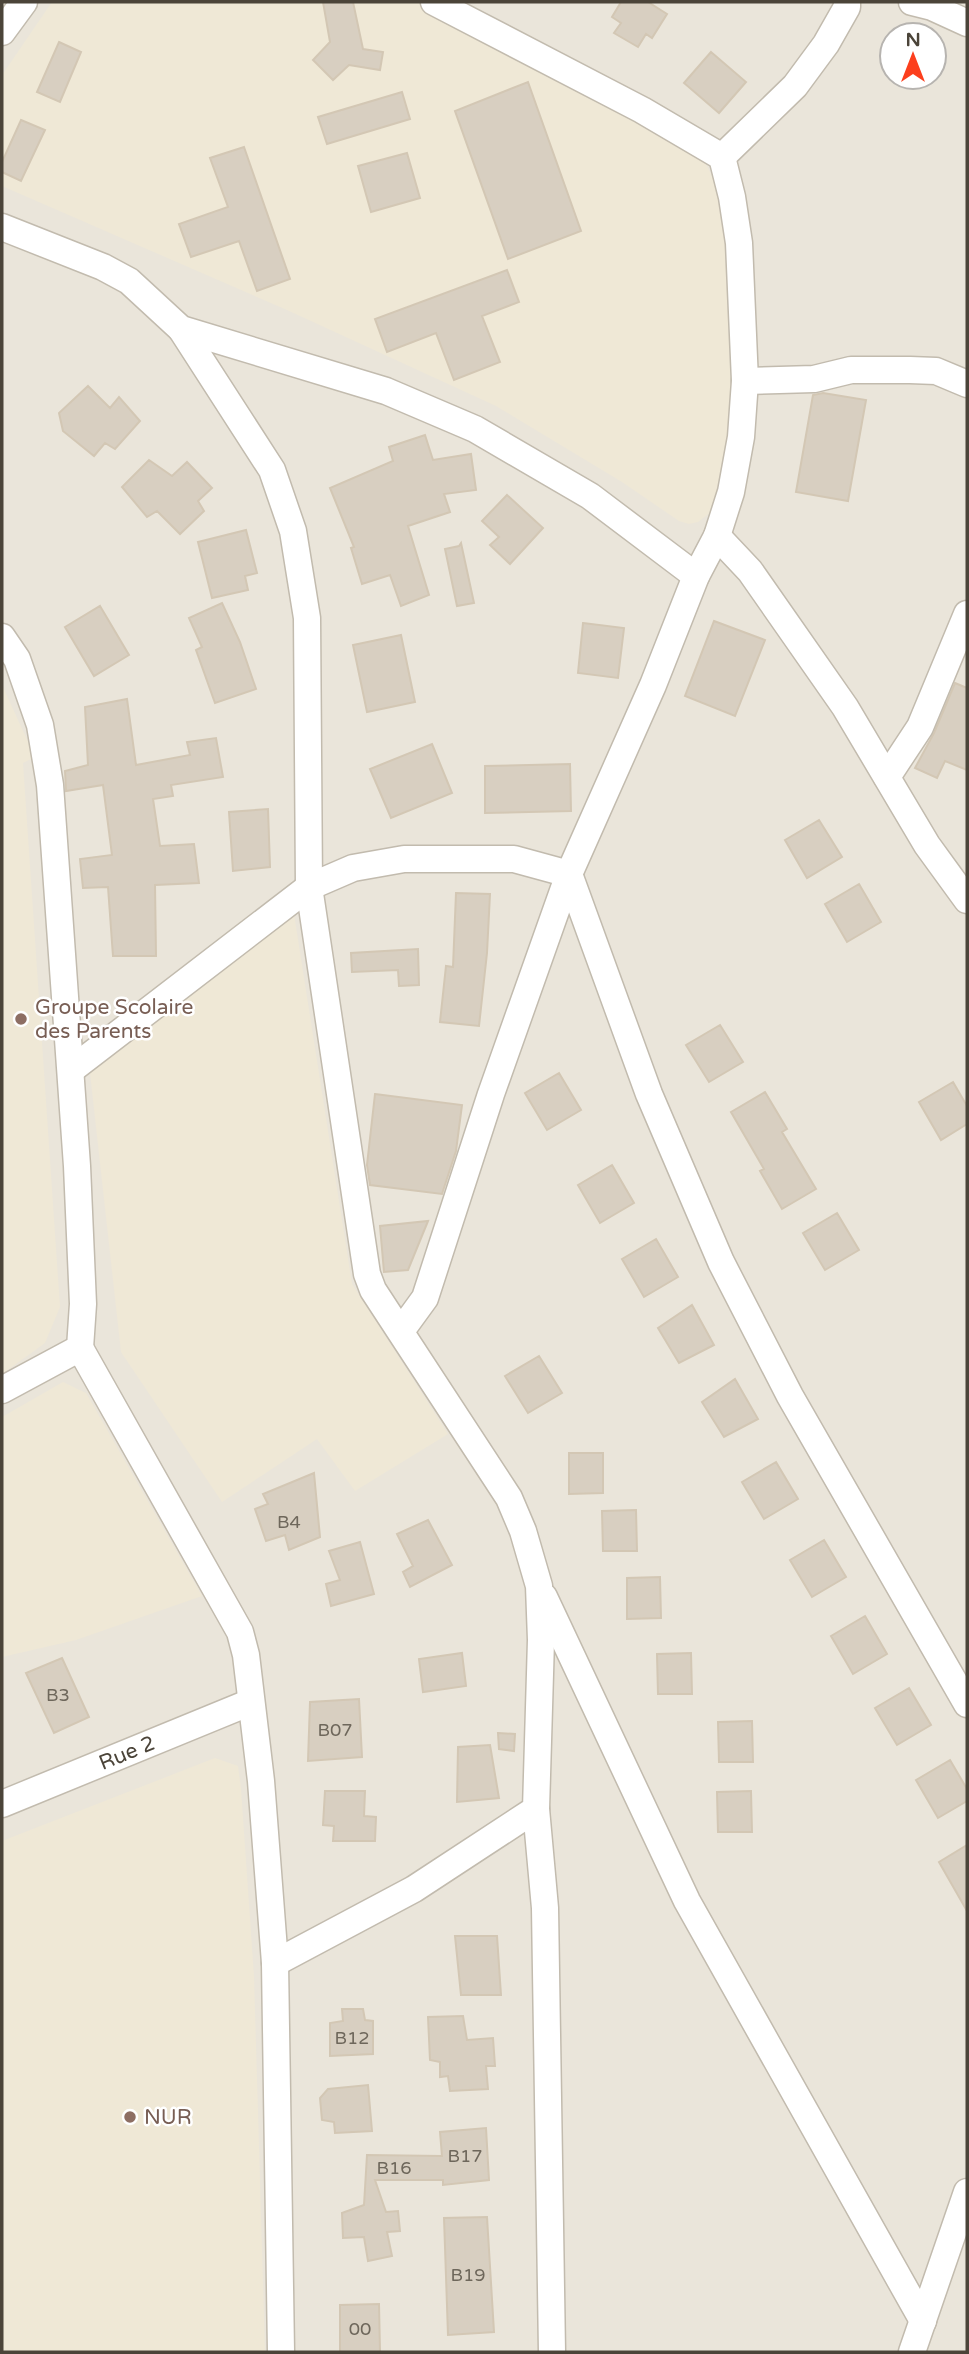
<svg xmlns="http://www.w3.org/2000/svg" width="969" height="2354" font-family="'Varela Round',sans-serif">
  <rect width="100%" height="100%" fill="#f6f3ec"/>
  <path fill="#eae5da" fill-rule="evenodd" d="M2,2H967V2352H2ZM892,35H934V77H892Z"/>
  <path fill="#efe8d6" d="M52,2H417L599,96L705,162L718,188L724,221L732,414L721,489L711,512L698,522L689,524L679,521L622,482L496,406L287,310L2,186V75Z
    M2,685L35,757L23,763L60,1307L45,1343L2,1374Z
    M294,914L352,1284L448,1434L355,1491L317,1439L222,1502L121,1352L90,1073Z
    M63,1382L86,1393L202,1596L76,1640L2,1657V1417Z
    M215,1758L238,1766L241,1789L254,1976L265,2352H2V1841Z"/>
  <path fill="#d8cfc1" stroke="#d3c7b4" stroke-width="2" d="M323,2H353L363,49L383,52L380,70L349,65L333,80L313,60L330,42Z
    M621,2H648L667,14L652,38L646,34L638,47L614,33L621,23L612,17Z
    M59,42L81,52L60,102L37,92Z
    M711,52L746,82L719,113L684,83Z
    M528,82L581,231L508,259L455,111Z
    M402,92L410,119L327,144L318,117Z
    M21,120L45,130L21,181L2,172V162Z
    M244,147L290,279L257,291L239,241L191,257L179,224L228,207L210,158Z
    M407,153L420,198L371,212L358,166Z
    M507,270L519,302L482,316L500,362L454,380L436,333L387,352L375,319Z
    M88,386L110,408L119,397L140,421L115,449L105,443L94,456L63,431L59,413Z
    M823,393L866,400L848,501L796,492L813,395Z
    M425,435L433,460L471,454L476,490L444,494L450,512L408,526L429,595L401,606L390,575L362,584L351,548L354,547L330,488L393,461L389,447Z
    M149,460L172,476L187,462L212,488L198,501L204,511L180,534L157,511L147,517L122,487Z
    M507,495L543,528L510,564L490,545L499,537L482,521Z
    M246,530L257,573L245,576L248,590L212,598L198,542Z
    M461,543L474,603L457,606L445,549L459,546Z
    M222,603L240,642L256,689L215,703L196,650L202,647L189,618Z
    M100,606L129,655L94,676L65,627Z
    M714,621L765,640L735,716L685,696Z
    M583,623L624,628L618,678L578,673Z
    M401,635L415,702L367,712L353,645Z
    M955,683L967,688V770L945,761L937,778L915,768L934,733Z
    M127,699L136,765L190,755L187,742L216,738L223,777L171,785L173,796L153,799L160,846L194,844L199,883L155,885L156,956H113L108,887L83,888L80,859L112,855L103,785L66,791L65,771L88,765L85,707Z
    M432,744L452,793L391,818L370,769Z
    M570,764L571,811L485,813V766Z
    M268,809L270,867L233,871L229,812Z
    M819,820L842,857L807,878L785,840Z
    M859,884L881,922L847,942L825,904Z
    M456,893L490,894L487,953L479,1026L440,1022L446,966L453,967Z
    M418,949L419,985L399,986L398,970L352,972L351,953Z
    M720,1025L743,1062L709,1082L686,1045Z
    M559,1073L581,1110L547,1130L525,1093Z
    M953,1082L967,1106V1124L941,1140L919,1102Z
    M765,1092L787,1129L782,1132L816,1189L782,1209L760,1171L764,1169L731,1112Z
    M375,1094L462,1105L456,1151L442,1194L370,1185L367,1165Z
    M612,1165L634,1203L600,1223L578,1185Z
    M837,1213L859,1250L825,1270L803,1233Z
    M428,1221L408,1270L384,1272L380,1226Z
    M656,1239L678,1277L644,1297L622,1259Z
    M692,1305L714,1345L679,1363L658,1328Z
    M539,1356L562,1393L528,1413L505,1376Z
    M735,1379L758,1419L724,1437L702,1402Z
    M569,1453H603V1493L569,1494Z
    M776,1462L798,1499L764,1519L742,1482Z
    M314,1473L320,1537L289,1550L285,1535L266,1541L255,1509L268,1504L263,1494Z
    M636,1510L637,1551H603L602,1511Z
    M428,1520L452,1565L410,1587L403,1572L413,1566L397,1534Z
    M824,1540L846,1577L812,1597L790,1560Z
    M360,1542L374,1594L331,1606L326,1584L340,1580L329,1551Z
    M660,1577L661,1618L627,1619V1578Z
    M865,1616L887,1654L853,1674L831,1636Z
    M462,1653L466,1686L423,1692L419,1659Z
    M691,1653L692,1694H658L657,1654Z
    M62,1658L89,1717L54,1733L26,1673Z
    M909,1688L931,1725L897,1745L875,1708Z
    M359,1699L362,1757L308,1761L310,1702Z
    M752,1721L753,1762H719L718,1722Z
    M498,1733L515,1734L514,1751L499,1749Z
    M490,1745L499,1798L457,1802L458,1747Z
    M950,1760L967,1789V1801L938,1818L916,1780Z
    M325,1791H365L364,1816L376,1817L375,1841H333L334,1826L323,1825Z
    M751,1791L752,1832H718L717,1792Z
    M967,1845V1911L939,1862Z
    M455,1936H497L501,1995H461Z
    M342,2009H363L365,2020L373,2021V2054L330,2056V2023L343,2021Z
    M463,2016L467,2040L493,2038L495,2066H486L488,2089L450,2091L448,2076L440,2077V2062L430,2060L428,2017Z
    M368,2085L372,2131L335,2133L334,2122L322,2120L320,2098L328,2089Z
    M486,2128L489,2180L443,2185V2180H375L386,2212L398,2211L400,2231L387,2232L392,2256L368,2261L364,2237L343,2238L342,2213L364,2205L367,2155L442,2156L440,2132Z
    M487,2217L494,2332L448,2335L444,2218Z
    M379,2304L380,2352H340V2305Z"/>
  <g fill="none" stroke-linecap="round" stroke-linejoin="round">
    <g stroke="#c2bbae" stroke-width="29">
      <g id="minor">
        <path d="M912,2L932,7L967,23"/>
        <path d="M2,32L24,2"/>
        <path d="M722,157L795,86L826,44L847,7V2"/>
        <path d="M2,227L103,267L129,281L181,329L386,391L475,429L590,496L696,576"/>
        <path d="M181,329L272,470L293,531L307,618L309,887L367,1274L373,1290L509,1498L523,1531L539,1586L541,1640L536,1809L414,1889L275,1963"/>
        <path d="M745,381L814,379L851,370H910L936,371L967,384"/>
        <path d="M717,536L750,571L845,707L927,845L967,900"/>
        <path d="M2,637L17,659L40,725L50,785L77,1166L83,1304L80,1348L2,1390"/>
        <path d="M887,777L920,727L967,614"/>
        <path d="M71,1070L309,887L353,868L404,859H514L569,874L649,1094L721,1262L790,1396L967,1704"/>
        <path d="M401,1331L425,1298L491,1094L569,874L653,685L696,576L717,536L731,492L741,437L745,381L739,243L732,197L722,157L642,110L434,2"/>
        <path d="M80,1348L240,1632L246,1655L261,1781L275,1963L281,2352"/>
        <path d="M544,1597L687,1901L923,2321"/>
        <path id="s1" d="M2,1804L251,1702"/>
        <path d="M536,1809L545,1908L552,2352"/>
        <path d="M912,2352L967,2192"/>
      </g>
    </g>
    <use href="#minor" stroke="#fff" stroke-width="26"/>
  </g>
  <g fill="#8d6e63" stroke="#fff" stroke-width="2.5">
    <circle cx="21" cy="1019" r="7"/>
    <circle cx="130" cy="2117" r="7"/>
  </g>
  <g text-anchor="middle" stroke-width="5" stroke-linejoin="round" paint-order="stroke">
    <g font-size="18" fill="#6e675b">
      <text x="289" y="1528">B4</text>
      <text x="58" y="1701">B3</text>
      <text x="335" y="1736">B07</text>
      <text x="352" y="2044">B12</text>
      <text x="465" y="2162">B17</text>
      <text x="394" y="2174">B16</text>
      <text x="468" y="2281">B19</text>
      <text x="360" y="2335">00</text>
    </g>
    <g font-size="21" fill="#785e54" stroke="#fff" text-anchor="start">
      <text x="35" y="1014">Groupe Scolaire<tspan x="35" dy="24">des Parents</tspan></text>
      <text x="144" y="2124">NUR</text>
    </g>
    <g font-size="21" fill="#4b4439" stroke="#fff">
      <text dy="7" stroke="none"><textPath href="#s1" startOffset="135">Rue 2</textPath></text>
    </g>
  </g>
  <rect width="969" height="2354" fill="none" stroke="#4b4439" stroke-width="7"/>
  <g transform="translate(913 56)"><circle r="33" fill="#ffffff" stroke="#b7b4b0" stroke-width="2"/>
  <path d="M0-5L12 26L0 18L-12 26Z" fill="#fc3f1d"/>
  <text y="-10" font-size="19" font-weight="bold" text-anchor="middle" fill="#4b4439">N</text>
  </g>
</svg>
